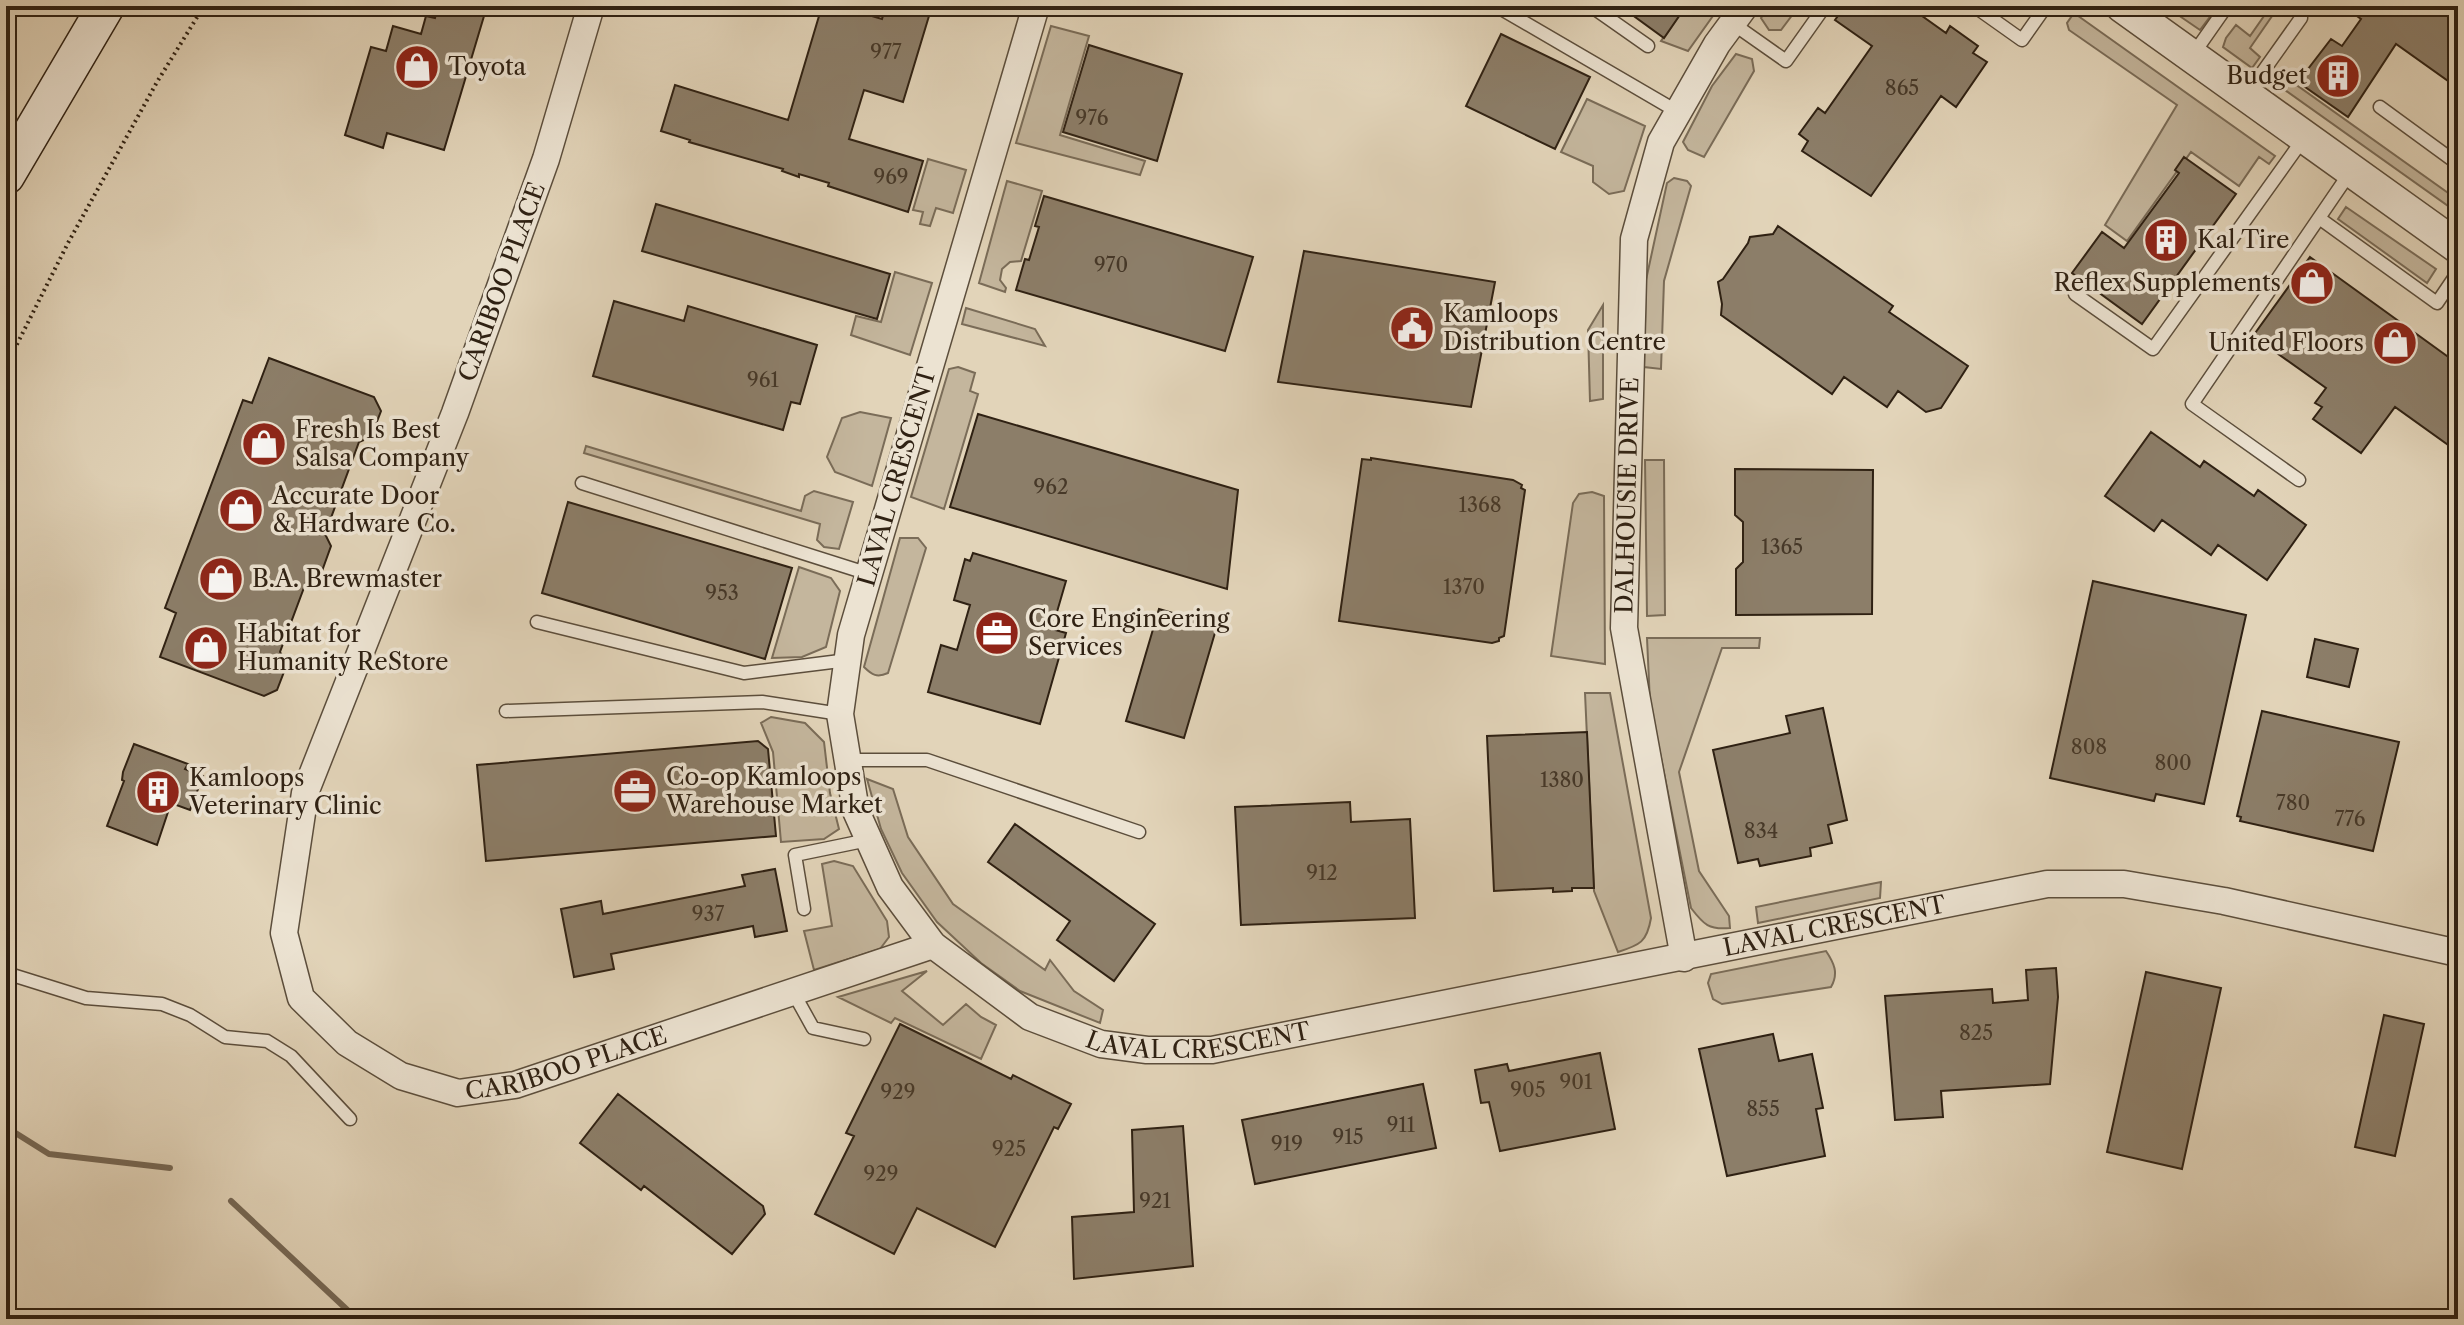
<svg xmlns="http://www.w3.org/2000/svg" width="2464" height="1325" font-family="'Libre Caslon Text',serif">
  <rect width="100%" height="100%" fill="#e2d4b9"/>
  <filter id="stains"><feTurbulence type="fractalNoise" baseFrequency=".0025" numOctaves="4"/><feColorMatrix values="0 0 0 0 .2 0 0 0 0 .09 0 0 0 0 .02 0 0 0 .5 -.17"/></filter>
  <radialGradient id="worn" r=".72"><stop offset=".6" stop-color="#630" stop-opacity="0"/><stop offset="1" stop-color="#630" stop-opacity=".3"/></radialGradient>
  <path fill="#c4b69d" stroke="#7a6c58" stroke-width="2" d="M1686,6H1720L1688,51L1661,41Z
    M1770,6H1799L1781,30H1769L1761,18Z
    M2165,6H2191L2195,9L2197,6L2212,8V14L2200,30Z
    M2271,6H2279L2250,48L2260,57L2252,68L2223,47L2226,38L2236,25L2250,36Z
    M2074,13L2275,156L2269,164L2259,157L2239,186L2191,152L2127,241L2105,225L2177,105L2069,30L2067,23Z
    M1051,26L1089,36L1060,135L1145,161L1140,175L1016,143Z
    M1736,54L1752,59L1754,71L1704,157L1688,150L1683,142L1712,86Z
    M2281,74L2458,200V213L2275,83Z
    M1587,99L1645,126L1624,191L1609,194L1593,182V166L1561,152Z
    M928,159L966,170L953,213L936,208L930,226L920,224L923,212L913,210Z
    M1674,178L1687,181L1691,186L1664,281L1661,369L1644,367L1646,280L1667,183Z
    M1007,181L1042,191L1021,261L1010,262L1002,269L1000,280L1006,288L1005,292L979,283Z
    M2346,207L2436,269L2427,283L2338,219Z
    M895,272L932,283L910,355L851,335L856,316L881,322Z
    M1603,305V399L1590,401L1588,330Z
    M966,308L1035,329L1045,346L962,324Z
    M958,367L975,373L970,391L978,394L944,509L911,497L949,369Z
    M860,412L891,418L872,486L835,472L827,457L842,418Z
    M586,446L801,511L805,496L814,491L853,502L839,549L824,547L817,540L820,524L584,453Z
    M1645,460H1664L1665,615L1647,616Z
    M1592,492L1604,496L1605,664L1551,656L1573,503L1579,494Z
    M900,538H918L926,548L888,673C877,678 872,675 864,667Z
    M799,567L831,578L840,591L826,647L802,657L772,658Z
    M1647,638H1760L1759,648H1722L1679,772L1699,871L1729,916L1730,928C1709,930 1704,925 1691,908L1650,703Z
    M1585,693H1610L1651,918C1647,942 1640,945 1618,952L1594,891Z
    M771,717L805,723L824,742L830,793L839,829L824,839L781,842L773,752L761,723Z
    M867,779L893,789L908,837L953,904L1045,970L1050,960L1074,991L1103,1010L1100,1023L1020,991L981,963L937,922L902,873L881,829Z
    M834,861L853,866L887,921L889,937L880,949L814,970L804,931L832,926L822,864Z
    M1881,882L1880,898L1758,923L1756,907Z
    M1826,951C1834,963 1839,973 1831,987L1722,1004L1713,999L1708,983L1711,974Z
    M927,971L902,991L943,1025L966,1004L981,1017L996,1025L981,1059L895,1018L891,1023L838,997Z"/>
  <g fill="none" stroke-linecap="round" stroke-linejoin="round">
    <path stroke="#766855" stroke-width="6" d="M6,1127L49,1154L170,1168
      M231,1201L357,1319"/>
  </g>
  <path fill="#8c7e69" stroke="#2f2113" stroke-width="2" d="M438,6H487L444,150L387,133L383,148L345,135L371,47L386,51L393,26L421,34L426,16L435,18Z
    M822,6H838L882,19L886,6H932L903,102L864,90L849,139L923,161L908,212L828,186L829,183L799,174V177L782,171L783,169L689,142L690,140L661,131L675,85L788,120Z
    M1620,6H1686L1664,38Z
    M1845,6H1908L1946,33L1950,26L1978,46L1973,53L1987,62L1956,107L1941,96L1871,196L1802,151L1808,141L1799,134L1818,108L1825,113L1872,46L1835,20Z
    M2343,6H2458V88L2396,44L2348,117L2298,82L2331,39L2342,46L2361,19Z
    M1501,34L1590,77L1555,149L1466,106Z
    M1089,45L1182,74L1157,161L1063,132Z
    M2184,157L2236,194L2142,324L2072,273L2102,232L2124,248L2179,173L2175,170Z
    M1044,196L1253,257L1225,351L1016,290L1025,259L1029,260L1039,227L1035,226Z
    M656,204L890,274L877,319L642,251Z
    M1778,226L1893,306L1889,312L1968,366L1941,408L1926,412L1898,391L1887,407L1844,377L1832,394L1721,315L1722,304L1718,282L1723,279L1748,243L1750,237L1773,234Z
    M1304,251L1495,282L1471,407L1278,382Z
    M2310,257L2458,364V452L2395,407L2361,453L2313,419L2322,407L2315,403L2326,388L2253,336Z
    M614,301L684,321L688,306L817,345L800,404L791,402L783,430L593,376Z
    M269,358L374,397L381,411L371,437L359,442L325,534L331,546L322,571L308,577L280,652L287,664L277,690L264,696L160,657L176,613L165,608L243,400L252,403Z
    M978,414L1238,490L1227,589L950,507Z
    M2151,432L2200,467L2204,461L2254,496L2258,490L2306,525L2267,580L2218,545L2211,555L2162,520L2154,531L2105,496Z
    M1371,458L1513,480L1522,485L1521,488L1525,490L1504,636L1499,638V641L1492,643L1339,621L1362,459L1371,460Z
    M1735,469L1873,470L1872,614L1736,615V569L1743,562V522L1735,515Z
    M568,502L792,568L765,659L542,593Z
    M973,553L1066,581L1052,629L1066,633L1040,724L928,692L941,645L957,650L970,605L954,600L965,559L970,561Z
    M2093,581L2246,615L2204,804L2156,794L2154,801L2050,778Z
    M1159,609L1217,626L1184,738L1126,721Z
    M2315,639L2358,649L2349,687L2307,677Z
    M1823,708L1847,820L1828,825L1832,843L1810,848L1811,856L1760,866L1758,859L1738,863L1713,750L1790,733L1786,716Z
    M2262,711L2399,742L2373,851L2240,821L2241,817L2237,816Z
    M1587,732L1594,888H1572V891L1553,892V888L1494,891L1487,736Z
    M758,741L768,749L776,836L486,861L477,765Z
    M134,744L188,764L185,769L203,776L190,810L171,803L157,845L107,826L124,781L122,780L123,772Z
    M1350,802L1351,822L1410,819L1415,918L1241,925L1235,807Z
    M1015,824L1155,924L1114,981L1057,940L1070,921L988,862Z
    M775,869L787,931L755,937L753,926L611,954L614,969L574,977L561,909L601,901L603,914L745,886L742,875Z
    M2056,968L2058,997L2050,1084L1941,1091L1943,1117L1895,1120L1885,996L1992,989L1993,1003L2028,1000L2026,970Z
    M2146,972L2221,988L2182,1169L2107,1152Z
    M2384,1015L2424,1024L2395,1156L2355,1147Z
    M900,1024L1011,1079L1013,1075L1071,1104L1058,1129L1054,1127L995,1247L917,1208L894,1254L815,1214L854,1136L846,1133Z
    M1773,1034L1779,1061L1812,1054L1823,1108L1816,1109L1825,1156L1727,1176L1699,1049Z
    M1600,1053L1615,1129L1500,1151L1489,1102L1481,1103L1475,1070L1507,1064L1509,1071Z
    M1423,1084L1436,1148L1255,1184L1242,1120Z
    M618,1094L763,1206L765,1214L732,1254L644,1186L641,1190L580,1143Z
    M1183,1126L1193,1266L1074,1279L1072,1217L1134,1212L1132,1130Z"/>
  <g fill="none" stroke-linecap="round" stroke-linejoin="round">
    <g stroke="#5c4e3c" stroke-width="15">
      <path id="service" d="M1591,6L1648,46
        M1974,6L2022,40L2046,6
        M1498,7L1678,112
        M1732,23L1786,61L1825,6
        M2192,56L2227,6
        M2247,94L2301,18
        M2380,107L2458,164
        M2319,218L2437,303L2458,272
        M2075,294L2153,349L2304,138
        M2299,480L2192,404L2351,171
        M582,483L869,574
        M537,622L744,673L848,660
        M506,711L762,702L840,714
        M847,760H927L1139,832
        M804,909L795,855L868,840
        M6,973L86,998L162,1004L190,1015L225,1037L267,1041L291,1056L350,1119
        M793,992L813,1028L864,1039"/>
    </g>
    <g stroke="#5c4e3c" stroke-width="29">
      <g id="minor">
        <path id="s1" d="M591,6L546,159L455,413L305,793L284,933L301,998L347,1043L401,1076L458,1093L515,1085L933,945"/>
        <path id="s2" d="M1036,6L851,635L840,714L856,811L890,887L933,945L1030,1017L1101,1044L1147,1050H1212L2047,884H2124L2224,901L2458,953"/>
        <path id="s3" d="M1684,958L1624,628L1634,239L1661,142L1717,44L1745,6"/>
      </g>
    </g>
    <g stroke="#5c4e3c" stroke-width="35">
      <path id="tertiary" d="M2122,6L2458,247"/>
    </g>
    <g stroke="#2f2113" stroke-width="39">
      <path id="secondary" d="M6,176L106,6"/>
    </g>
    <path stroke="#2f2113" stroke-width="4" stroke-dasharray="2 4" stroke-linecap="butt" d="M6,366L68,243L157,82L204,6"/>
    <use href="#service" stroke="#ece3d2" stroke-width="12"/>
    <use href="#minor" stroke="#ece3d2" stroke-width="26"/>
    <use href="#tertiary" stroke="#ece3d2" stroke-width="32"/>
    <use href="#secondary" stroke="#ece3d2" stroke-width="36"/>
  </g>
  <defs>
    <g id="shop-disc" transform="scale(2.3)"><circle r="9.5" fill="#8f2418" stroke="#ece3d2"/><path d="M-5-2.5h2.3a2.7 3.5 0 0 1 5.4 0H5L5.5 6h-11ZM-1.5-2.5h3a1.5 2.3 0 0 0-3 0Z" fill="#fff"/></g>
    <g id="building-disc" transform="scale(2.3)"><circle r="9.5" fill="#8f2418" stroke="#ece3d2"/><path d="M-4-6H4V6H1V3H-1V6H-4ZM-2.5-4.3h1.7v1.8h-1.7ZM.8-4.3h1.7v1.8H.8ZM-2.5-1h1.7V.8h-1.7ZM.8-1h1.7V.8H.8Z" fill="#fff"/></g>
    <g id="civic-disc" transform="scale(2.3)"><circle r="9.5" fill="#8f2418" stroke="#ece3d2"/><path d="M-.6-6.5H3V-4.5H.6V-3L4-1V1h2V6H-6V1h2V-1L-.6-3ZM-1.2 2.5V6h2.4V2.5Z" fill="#fff"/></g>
    <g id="office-disc" transform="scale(2.3)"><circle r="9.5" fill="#8f2418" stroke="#ece3d2"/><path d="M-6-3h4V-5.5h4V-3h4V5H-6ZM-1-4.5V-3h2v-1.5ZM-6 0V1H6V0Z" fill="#fff"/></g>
  </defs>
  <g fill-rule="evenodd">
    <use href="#shop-disc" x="417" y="67"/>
    <use href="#building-disc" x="2338" y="76"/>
    <use href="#building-disc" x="2166" y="240"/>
    <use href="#shop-disc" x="2312" y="283"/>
    <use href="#civic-disc" x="1412" y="328"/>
    <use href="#shop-disc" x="2395" y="343"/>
    <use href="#shop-disc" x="264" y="444"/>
    <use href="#shop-disc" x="241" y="510"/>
    <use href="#shop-disc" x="221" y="579"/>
    <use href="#office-disc" x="997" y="633"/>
    <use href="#shop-disc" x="206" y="648"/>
    <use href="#office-disc" x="635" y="791"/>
    <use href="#building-disc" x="158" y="792"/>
  </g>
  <g text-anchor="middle" stroke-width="7" stroke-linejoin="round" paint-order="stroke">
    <g font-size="20" fill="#463828">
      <text x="886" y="59">977</text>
      <text x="1902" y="95">865</text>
      <text x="1092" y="125">976</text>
      <text x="891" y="184">969</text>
      <text x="1111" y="272">970</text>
      <text x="763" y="387">961</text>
      <text x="1051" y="494">962</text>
      <text x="1480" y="512">1368</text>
      <text x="1782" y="554">1365</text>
      <text x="1464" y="594">1370</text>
      <text x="722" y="600">953</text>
      <text x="2089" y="754">808</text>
      <text x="2173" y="770">800</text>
      <text x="1562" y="787">1380</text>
      <text x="2293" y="810">780</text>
      <text x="2350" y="826">776</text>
      <text x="1761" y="838">834</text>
      <text x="1322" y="880">912</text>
      <text x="708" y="921">937</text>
      <text x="1976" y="1040">825</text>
      <text x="1576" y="1089">901</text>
      <text x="1528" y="1097">905</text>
      <text x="898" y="1099">929</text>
      <text x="1763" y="1116">855</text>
      <text x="1401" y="1132">911</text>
      <text x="1348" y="1144">915</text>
      <text x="1287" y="1151">919</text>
      <text x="1009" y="1156">925</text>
      <text x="881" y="1181">929</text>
      <text x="1155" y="1208">921</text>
    </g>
    <g font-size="24" fill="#2f2113" stroke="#ece3d2" text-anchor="start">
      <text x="448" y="75">Toyota</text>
      <text x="2307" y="84" text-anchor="end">Budget</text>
      <text x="2197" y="248">Kal Tire</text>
      <text x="2281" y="291" text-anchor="end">Reflex Supplements</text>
      <text x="1443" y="322">Kamloops<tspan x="1443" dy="28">Distribution Centre</tspan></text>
      <text x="2364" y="351" text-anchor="end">United Floors</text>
      <text x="295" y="438">Fresh Is Best<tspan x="295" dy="28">Salsa Company</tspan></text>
      <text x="272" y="504">Accurate Door<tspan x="272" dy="28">&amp; Hardware Co.</tspan></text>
      <text x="252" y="587">B.A. Brewmaster</text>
      <text x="1028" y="627">Core Engineering<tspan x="1028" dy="28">Services</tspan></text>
      <text x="237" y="642">Habitat for<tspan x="237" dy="28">Humanity ReStore</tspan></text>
      <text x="666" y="785">Co-op Kamloops<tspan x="666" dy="28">Warehouse Market</tspan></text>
      <text x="189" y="786">Kamloops<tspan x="189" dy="28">Veterinary Clinic</tspan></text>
    </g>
    <g font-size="24" fill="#2f2113" stroke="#ece3d2">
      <text transform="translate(502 282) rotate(-70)" y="8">CARIBOO PLACE</text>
      <text transform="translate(897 477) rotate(-74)" y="8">LAVAL CRESCENT</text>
      <text dy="8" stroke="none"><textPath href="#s3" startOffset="468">DALHOUSIE DRIVE</textPath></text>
      <text dy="8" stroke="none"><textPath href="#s2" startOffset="1932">LAVAL CRESCENT</textPath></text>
      <text dy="8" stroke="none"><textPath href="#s2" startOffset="1284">LAVAL CRESCENT</textPath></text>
      <text dy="8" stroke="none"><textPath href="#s1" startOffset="1346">CARIBOO PLACE</textPath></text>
    </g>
  </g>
  <rect width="2464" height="1325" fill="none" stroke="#e2d4b9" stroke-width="32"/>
  <rect x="8" y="8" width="2448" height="1309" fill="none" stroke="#2f2113" stroke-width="4"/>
  <rect x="16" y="16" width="2432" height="1293" fill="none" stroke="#2f2113" stroke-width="2"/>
  <rect width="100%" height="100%" filter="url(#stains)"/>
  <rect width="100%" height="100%" fill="url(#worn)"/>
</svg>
